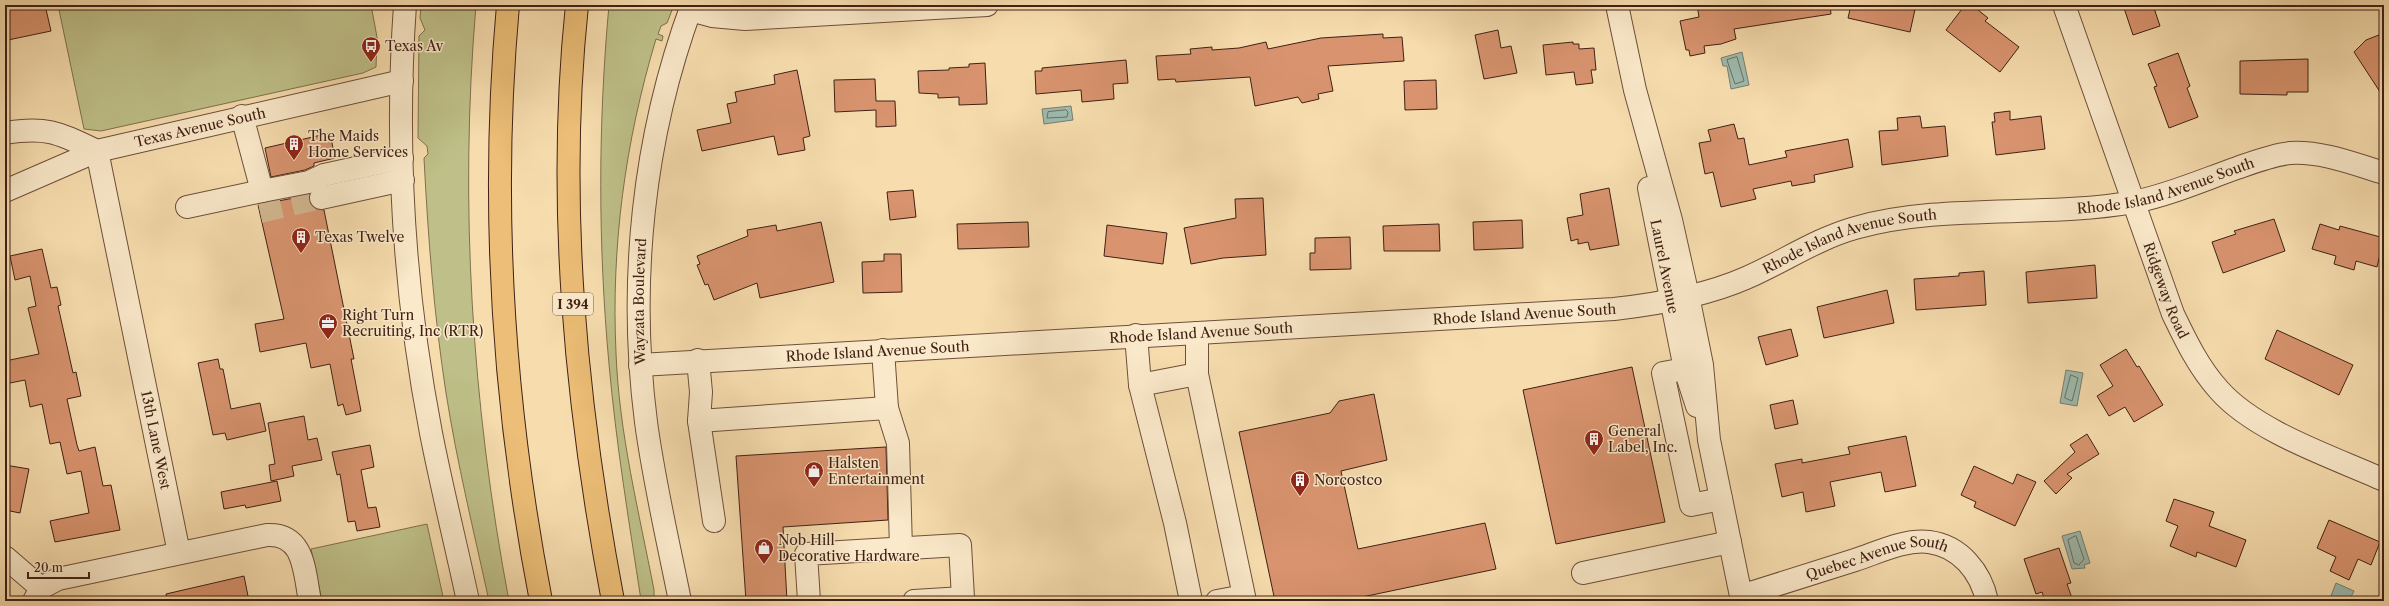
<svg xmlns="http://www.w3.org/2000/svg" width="2389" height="606" font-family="'Libre Caslon Text',serif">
  <rect width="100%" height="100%" fill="#f7ddae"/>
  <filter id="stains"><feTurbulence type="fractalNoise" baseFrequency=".005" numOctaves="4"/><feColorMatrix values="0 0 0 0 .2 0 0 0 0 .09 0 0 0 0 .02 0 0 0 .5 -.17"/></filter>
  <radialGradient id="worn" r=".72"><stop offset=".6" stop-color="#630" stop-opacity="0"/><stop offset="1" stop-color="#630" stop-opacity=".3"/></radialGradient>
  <path fill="#bfc089" stroke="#80704e" d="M58,5H371L377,37L376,67L363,73L101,131L84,129Z
    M421,5H476C459,204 472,405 509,601H489C474,532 457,463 446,393C434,315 428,237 424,158L428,154L427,146L418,138L419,36L425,30L420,18Z
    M609,5H674L667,23L661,26L658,34L663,36L662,41L656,39C625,142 611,247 616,353C619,433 639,512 654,590V601L641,600C629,522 616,443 609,364C598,245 598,124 609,5Z
    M427,524L444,601H322L311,549Z"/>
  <path fill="#9dbbaf" stroke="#787d71" d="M1742,52L1749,85L1731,89L1727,66H1723L1721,58Z
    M1071,106L1073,120L1044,124L1042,109Z
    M2066,370L2083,373L2077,406L2060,403Z
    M2080,531L2090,563L2084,565L2085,568L2072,569L2062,536Z
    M2336,583L2354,591L2349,601H2329Z"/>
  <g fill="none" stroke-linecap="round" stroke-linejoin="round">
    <path stroke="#6e6e62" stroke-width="1" d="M1737,57L1744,81L1735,84L1727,60Z
      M1066,110L1068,112L1067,117L1047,118L1048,112Z
      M2071,375L2078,378L2072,401L2065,398Z
      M2076,536L2084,559L2079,565L2074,563L2068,540Z"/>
  </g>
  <path fill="#d9946f" stroke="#402014" d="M5,5H45L51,31L8,40V37L5,38Z
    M1697,5H1830L1831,14L1734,29L1736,39L1721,44L1704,46L1705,53L1690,56L1689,50H1686L1680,21L1699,17Z
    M1851,5H1916L1910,32L1848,18Z
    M1965,5H1972L1988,18L1985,21L2019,47L2000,72L1946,30Z
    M2123,5H2153L2160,26L2133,35Z
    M1498,30L1501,48L1511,46L1517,73L1484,79L1475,35Z
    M2384,33V98L2354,52L2366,40Z
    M1383,34V38L1402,37L1404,61L1328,66L1333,91L1318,94L1319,99L1302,103L1298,97L1255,106L1250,77L1176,82L1175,79L1158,80L1156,56L1191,54L1190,49L1212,47V50L1239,48L1266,42L1268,49L1321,38Z
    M1573,42V44H1579V49L1594,48L1596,70H1591L1593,83L1576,85L1574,72L1546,75L1543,45Z
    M2178,53L2190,86L2187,88L2198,117L2169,128L2154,87L2157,86L2148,64Z
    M2308,59V92H2287V95L2240,94V61Z
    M1126,60L1128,83L1113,84L1114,99L1082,102L1081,90L1036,94L1035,71H1042V68Z
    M985,63L987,104L959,105V97L938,98V94L919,93L918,71L949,70V68L969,67V64Z
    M797,70L810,136L803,138L805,150L778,155L774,136L702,151L697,130L731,123L727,104L737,102L735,92L775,84L774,75Z
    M875,79L876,101H895L896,126L876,127V110L835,112L834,80Z
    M1436,80L1437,109L1405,110L1404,81Z
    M2010,111V120L2041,116L2045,149L1996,155L1992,122H1995L1994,113Z
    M1920,116L1922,128L1945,126L1948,156L1882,165L1879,131L1898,130L1897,118Z
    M1734,124L1738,139L1744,138L1749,165L1787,157L1785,151L1848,139L1853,167L1814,175L1815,182L1792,186L1791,181L1753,189L1756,199L1721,207L1713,172L1705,174L1699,143L1711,141L1708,130Z
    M330,133L335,158L314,163V166L305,170L271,177L265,148Z
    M1609,188L1619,245L1590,250L1588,242L1578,244V239L1571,241L1567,218L1583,215L1580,194Z
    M913,190L916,217L890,220L887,192Z
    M309,195L312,207L324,210L354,359H351L361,411L346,415L343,404L338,406L330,364L311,368L306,343L260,352L255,324L284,319L258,205Z
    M1263,198L1266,255L1223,258L1191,264L1184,228L1236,218L1235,199Z
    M2274,219L2285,251L2223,273L2212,242L2236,234L2234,231Z
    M1522,220L1523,248L1474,250L1473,222Z
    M821,222L834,282L760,298L757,283L714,300L708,284L705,285L697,265L700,264L697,256L748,236L747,230L776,225L777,231Z
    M1028,222L1029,247L958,249L957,224Z
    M1439,224L1440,251H1384L1383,226Z
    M2320,224L2339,230L2340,226L2384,238L2377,267L2356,261L2354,270L2334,264L2336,256L2312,249Z
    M1107,225L1167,233L1163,264L1104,256Z
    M1350,237L1351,269L1310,270V253H1315V238Z
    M42,249L51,288L57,287L61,305L58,306L73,373L76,372L81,396L67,399L77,445L79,451L95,447L103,486L111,485L120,530L55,542L50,521L89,513L81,471L67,474L60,442L50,444L42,404L30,407L25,380L5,384V361L39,354L28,308L36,306L30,276L15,280L10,256Z
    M884,254H901L902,292L863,293L862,262L884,261Z
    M2095,265L2097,298L2028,303L2026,272Z
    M1984,271L1986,305L1916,310L1914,279L1959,276V273Z
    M1887,290L1894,323L1824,338L1817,307Z
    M1791,329L1798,356L1766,365L1758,337Z
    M2277,330L2353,365L2339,395L2265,359Z
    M2126,349L2137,367L2139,366L2163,405L2134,422L2125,407L2109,416L2097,396L2113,386L2100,365Z
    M218,359L220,369H223L231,409L260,403L266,431L227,440L225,433L213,435L198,363Z
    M1632,367L1665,522L1556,544L1523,390Z
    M1374,394L1387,460L1341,471L1358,549L1485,523L1496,569L1343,601H1275L1239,432L1330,413L1339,401Z
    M1793,400L1798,424L1775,429L1770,405Z
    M304,416L308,440L317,438L322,460L292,466L294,476L271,481L269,465L275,464L268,423Z
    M2087,434L2099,454L2067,474L2072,478L2056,494L2044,481L2075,452L2070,445Z
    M1906,436L1916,486L1885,492L1881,472L1830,482L1835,506L1806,512L1803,492L1782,497L1775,464L1802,459V463L1850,454L1848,447Z
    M370,445L374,467L361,470L368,508L376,507L380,527L357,531L355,521L348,522L340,474L337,475L332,452Z
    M886,447L888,520L783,527L787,601H746L736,456Z
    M5,465L29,469L20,513L5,510Z
    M1974,466L2013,484L2017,474L2036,482L2015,526L1974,507L1976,502L1961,495Z
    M277,481L281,501L246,508L245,505L224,509L221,492Z
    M2174,499L2214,512L2209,526L2246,540L2236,567L2197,552L2196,557L2170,546L2178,526L2166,521Z
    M2329,520L2380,542L2371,565L2358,559L2349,580L2330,571L2336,557L2317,548Z
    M2059,548L2071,583L2067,584L2073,601H2045L2042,592L2036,594L2024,559Z
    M244,576L249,601H167L166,594Z"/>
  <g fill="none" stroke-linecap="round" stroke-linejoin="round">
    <path stroke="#d2b78f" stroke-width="22" stroke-dasharray="22 11" stroke-linecap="butt" d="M260,212L321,198"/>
    <g stroke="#6e4f3a" stroke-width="24">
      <g id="minor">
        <path d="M405,5C395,147 404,293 431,433C442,489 456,545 468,601"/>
        <path id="s1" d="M1617,5L1635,90L1671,220L1688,296L1702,365L1709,440L1741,596C1779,584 1817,572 1855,560C1877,553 1904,539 1929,542C1960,546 1981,572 1987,601"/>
        <path id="s2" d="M2064,5L2173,314C2186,341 2199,368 2219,390C2256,432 2333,457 2384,480"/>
        <path d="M690,10L712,16L745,19L987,5"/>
        <path d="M242,116L262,191L309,182L324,175L402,158"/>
        <path d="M5,133C47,126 59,133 97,151"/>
        <path id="s3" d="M97,151L179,553"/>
        <path id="s4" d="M1649,188L1685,369L1697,406"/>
        <path id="s5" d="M5,191L97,151L402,81"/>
        <path d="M321,198L403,180"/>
        <path d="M187,207L262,191"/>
        <path d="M1197,333V374L1244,596L1217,601"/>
        <path d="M1136,335L1140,385L1175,523L1191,601"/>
        <path d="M883,350L887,408L898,443L901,549"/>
        <path d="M698,360L701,392L699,421L887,408"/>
        <path id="s6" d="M640,365L1614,309C1659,304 1705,296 1746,278C1783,262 1816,239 1855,228C1942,203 2044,218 2134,202C2169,195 2203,180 2237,168C2254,162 2272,155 2290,153C2322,151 2354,164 2384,173"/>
        <path d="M1685,369L1663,373L1691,505L1721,499"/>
        <path d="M1140,385L1197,374"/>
        <path d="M699,421L714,521"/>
        <path d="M5,557L41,588"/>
        <path d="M1583,573L1730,542"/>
        <path d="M34,601L41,588L58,579L267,535C305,533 304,572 310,601"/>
        <path id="s7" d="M680,601C668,541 654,482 646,422C628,282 643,137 692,5"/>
        <path d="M809,601L806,554L960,545L963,598L914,601"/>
      </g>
    </g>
    <g stroke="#402014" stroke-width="24">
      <path id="highway" d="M508,5C490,204 503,405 541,601
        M577,5C556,204 576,406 613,601"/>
    </g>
    <use href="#minor" stroke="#fae9ca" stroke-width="22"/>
    <use href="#highway" stroke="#ecbe77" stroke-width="22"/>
  </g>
  <defs>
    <g id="bus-pin" transform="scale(1)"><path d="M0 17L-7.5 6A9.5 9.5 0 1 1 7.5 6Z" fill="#8f2418" stroke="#fae9ca"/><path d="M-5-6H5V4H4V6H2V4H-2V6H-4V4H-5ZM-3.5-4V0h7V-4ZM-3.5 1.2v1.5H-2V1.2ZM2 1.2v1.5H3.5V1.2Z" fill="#fff"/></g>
    <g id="building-pin" transform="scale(1)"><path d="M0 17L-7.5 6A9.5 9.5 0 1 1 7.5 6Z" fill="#8f2418" stroke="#fae9ca"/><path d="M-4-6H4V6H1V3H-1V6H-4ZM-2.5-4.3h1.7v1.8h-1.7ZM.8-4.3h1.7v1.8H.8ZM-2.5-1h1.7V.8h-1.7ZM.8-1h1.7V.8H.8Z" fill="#fff"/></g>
    <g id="office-pin" transform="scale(1)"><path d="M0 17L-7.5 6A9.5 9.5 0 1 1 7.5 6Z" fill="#8f2418" stroke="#fae9ca"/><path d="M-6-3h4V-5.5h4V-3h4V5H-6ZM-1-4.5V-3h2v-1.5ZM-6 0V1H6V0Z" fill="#fff"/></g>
    <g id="shop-pin" transform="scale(1)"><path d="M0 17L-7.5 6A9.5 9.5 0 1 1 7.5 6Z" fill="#8f2418" stroke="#fae9ca"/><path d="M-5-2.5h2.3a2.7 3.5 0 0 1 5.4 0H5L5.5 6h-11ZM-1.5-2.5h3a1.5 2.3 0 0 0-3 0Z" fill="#fff"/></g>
  </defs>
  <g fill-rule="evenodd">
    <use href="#bus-pin" x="371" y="46"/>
    <use href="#building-pin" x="294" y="144"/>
    <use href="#building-pin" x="301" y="237"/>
    <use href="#office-pin" x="328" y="323"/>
    <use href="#building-pin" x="1594" y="439"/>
    <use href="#shop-pin" x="814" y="471"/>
    <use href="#building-pin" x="1300" y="480"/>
    <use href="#shop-pin" x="764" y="548"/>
  </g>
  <g text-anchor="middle" stroke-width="3" stroke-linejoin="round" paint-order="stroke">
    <rect fill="#fae9ca" stroke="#785c4b" stroke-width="1" x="553" y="293" width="40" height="22" rx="3"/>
    <g font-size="13" font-weight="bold" fill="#402014">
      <text x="573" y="309">I 394</text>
    </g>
    <g font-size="14" fill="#402014" stroke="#fae9ca" text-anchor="start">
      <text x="385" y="51">Texas Av</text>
      <text x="308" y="141">The Maids<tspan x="308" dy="16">Home Services</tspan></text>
      <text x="315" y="242">Texas Twelve</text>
      <text x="342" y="320">Right Turn<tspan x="342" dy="16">Recruiting, Inc (RTR)</tspan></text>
      <text x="1608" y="436">General<tspan x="1608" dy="16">Label, Inc.</tspan></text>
      <text x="828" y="468">Halsten<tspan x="828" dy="16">Entertainment</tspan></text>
      <text x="1314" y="485">Norcostco</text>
      <text x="778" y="545">Nob Hill<tspan x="778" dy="16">Decorative Hardware</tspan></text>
    </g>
    <g font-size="14" fill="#402014" stroke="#fae9ca">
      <text dy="5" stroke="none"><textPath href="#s5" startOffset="206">Texas Avenue South</textPath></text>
      <text dy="5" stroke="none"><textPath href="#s6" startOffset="1547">Rhode Island Avenue South</textPath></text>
      <text dy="5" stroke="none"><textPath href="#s6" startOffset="1223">Rhode Island Avenue South</textPath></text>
      <text dy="5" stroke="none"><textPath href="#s4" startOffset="80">Laurel Avenue</textPath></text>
      <text dy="5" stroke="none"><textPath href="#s2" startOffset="303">Ridgeway Road</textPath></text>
      <text dy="5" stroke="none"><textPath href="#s7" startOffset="303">Wayzata Boulevard</textPath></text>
      <text dy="5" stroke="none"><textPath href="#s6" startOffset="886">Rhode Island Avenue South</textPath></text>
      <text dy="5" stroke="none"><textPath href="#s6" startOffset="562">Rhode Island Avenue South</textPath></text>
      <text dy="5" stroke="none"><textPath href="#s6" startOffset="238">Rhode Island Avenue South</textPath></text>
      <text dy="5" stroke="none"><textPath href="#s3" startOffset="295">13th Lane West</textPath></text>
      <text dy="5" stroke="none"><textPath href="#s1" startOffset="747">Quebec Avenue South</textPath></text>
    </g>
  </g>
  <rect width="2389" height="606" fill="none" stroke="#f7ddae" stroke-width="20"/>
  <rect x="6" y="6" width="2377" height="594" fill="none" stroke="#402014" stroke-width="2"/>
  <rect x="10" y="10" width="2369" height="586" fill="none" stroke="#402014"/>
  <path d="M28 572v6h61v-6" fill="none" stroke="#402014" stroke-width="2"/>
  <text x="34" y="572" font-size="12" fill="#402014" stroke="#fae9ca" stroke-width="3" paint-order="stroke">20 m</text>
  <rect width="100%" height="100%" filter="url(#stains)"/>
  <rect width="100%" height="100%" fill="url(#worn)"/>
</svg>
